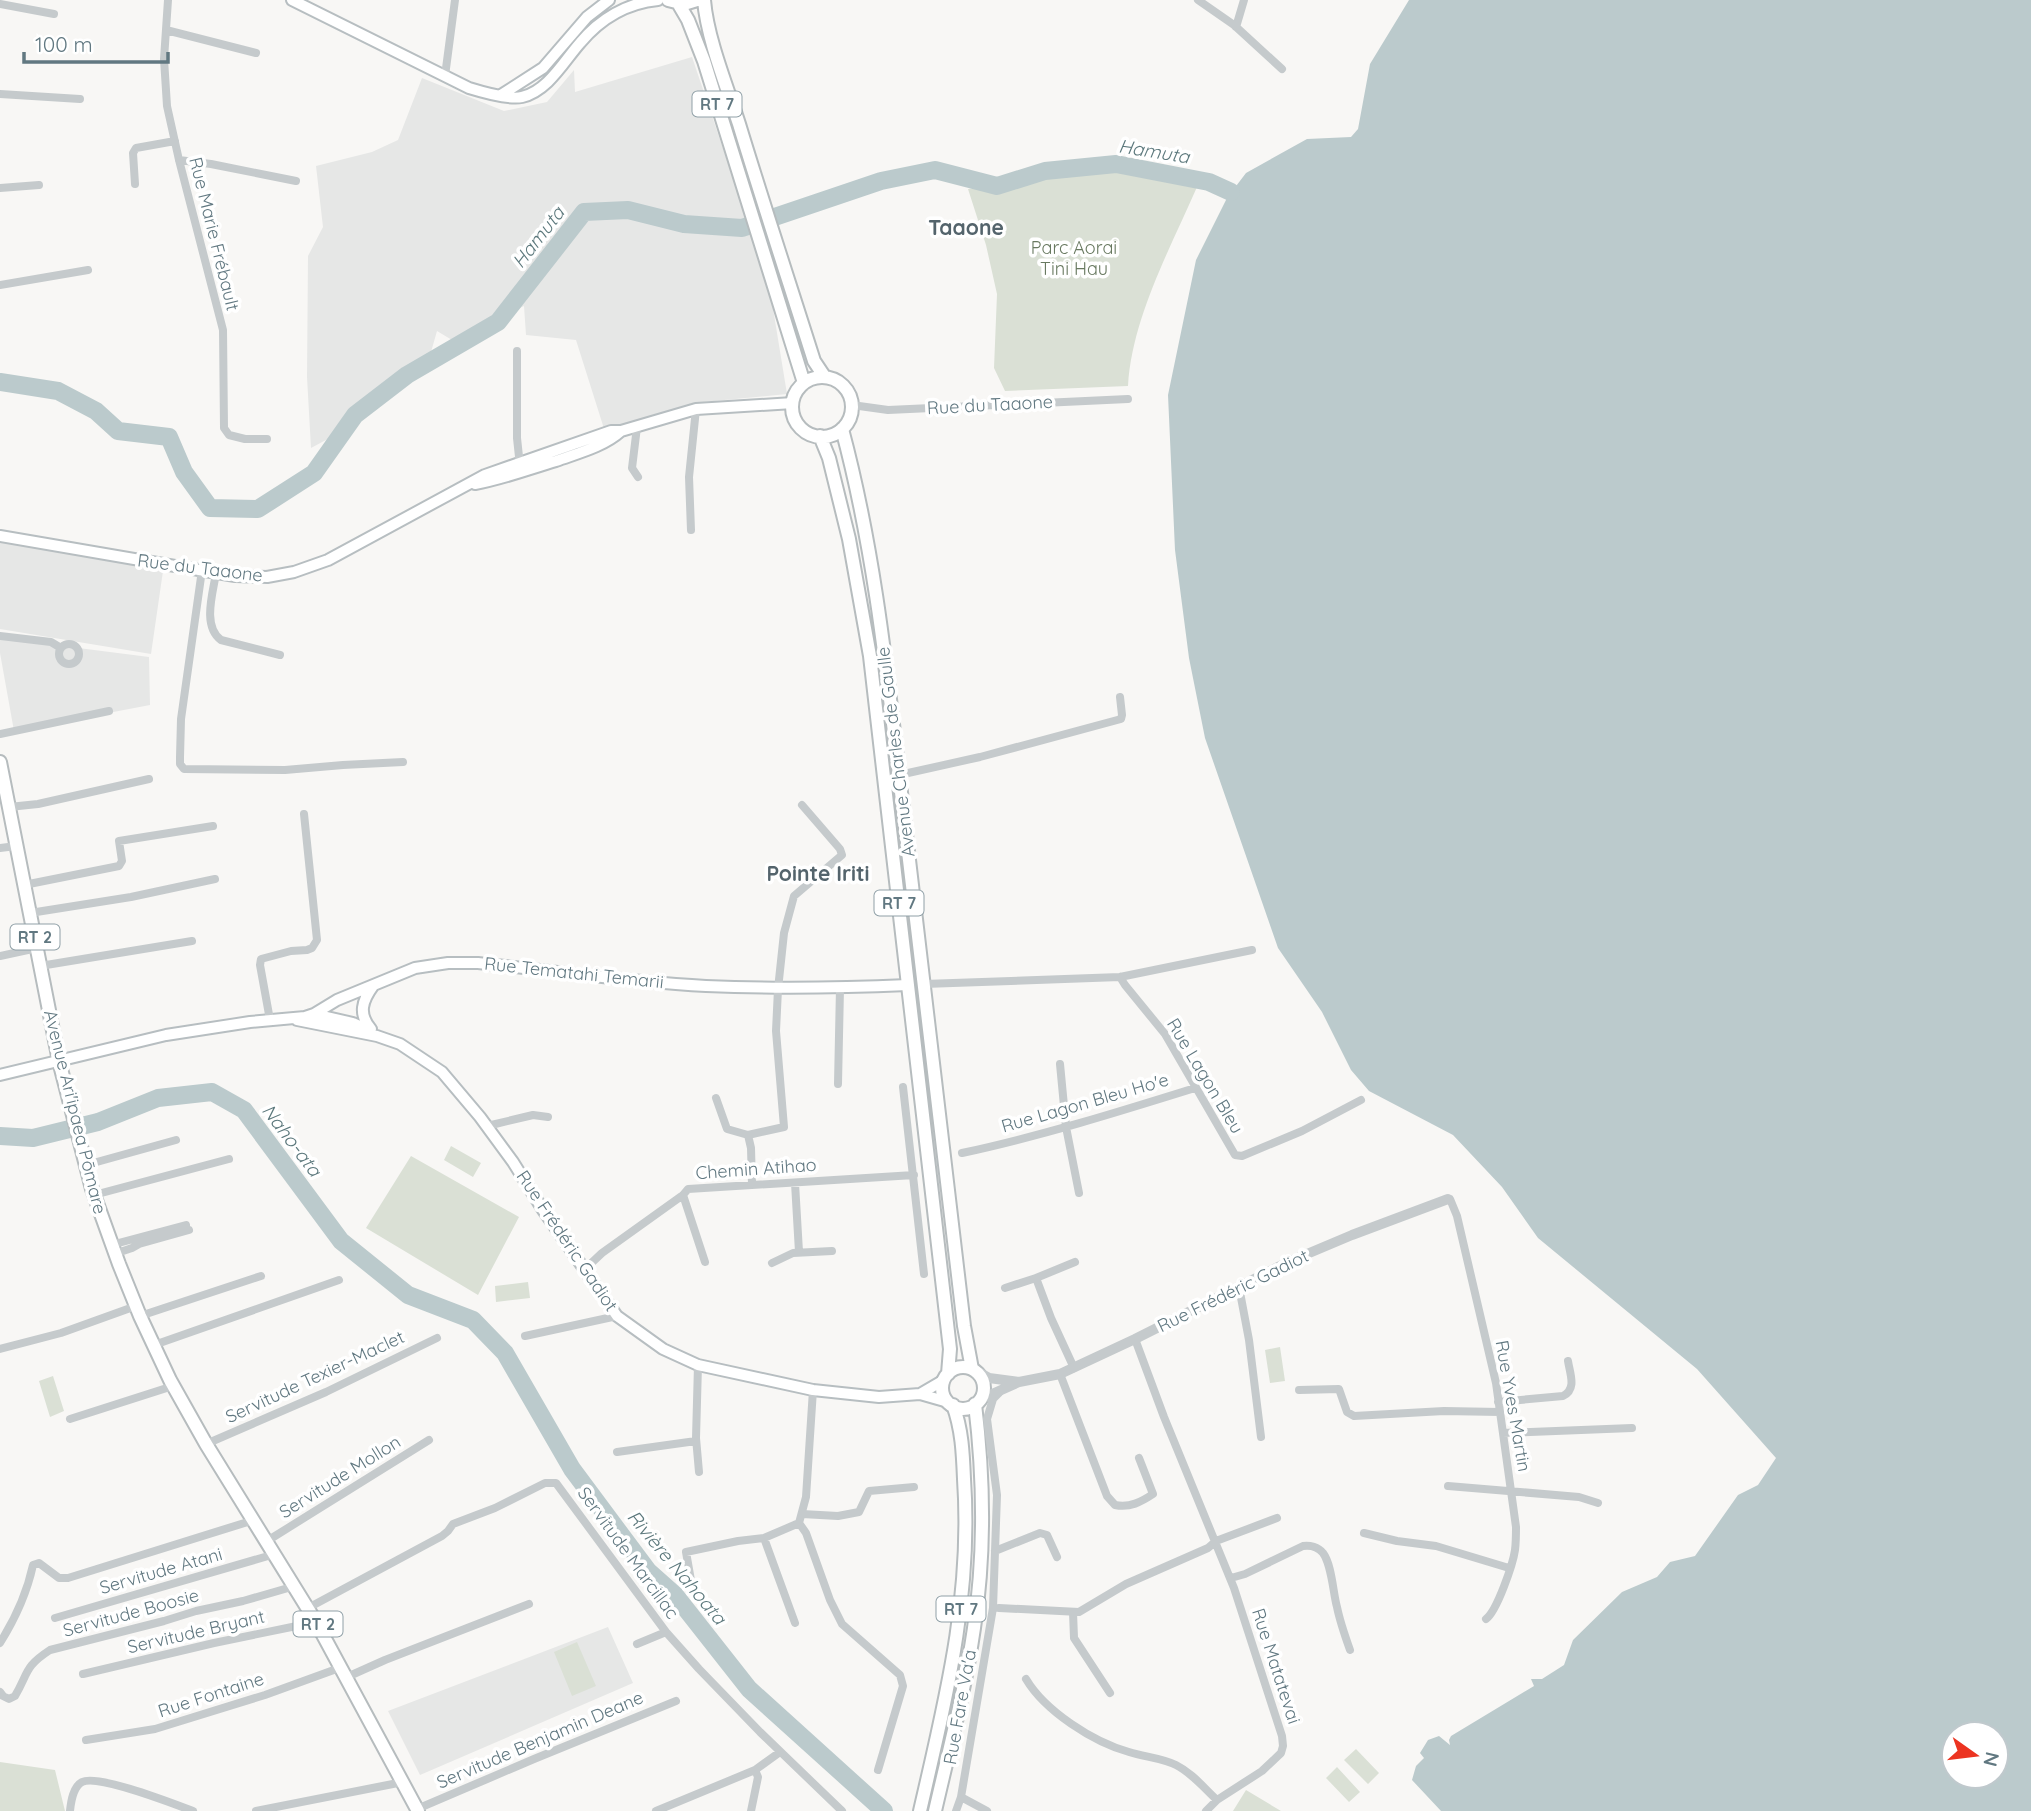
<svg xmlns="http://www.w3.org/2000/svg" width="2031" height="1811" font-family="Quicksand,sans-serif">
  <rect width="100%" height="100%" fill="#f8f7f5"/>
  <path fill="#e6e7e6" d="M692,57L769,284L787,394L693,403L606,435L576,340L526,335L524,306L452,340L437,331L431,352L379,388L339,433L311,448L307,377L308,256L323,227L316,166L372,152L398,140L422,78L504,111L547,102L574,70L575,92Z
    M0,539L163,571L151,654L0,629Z
    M0,638L149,657L150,705L14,731L0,653Z
    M608,1627L633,1683L420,1775L388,1711Z"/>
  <path fill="#dae0d5" d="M1132,167L1197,187C1170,249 1132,318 1128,386L1005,391L994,368L997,294L986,245L968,189Z
    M451,1146L481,1163L473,1177L444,1160Z
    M411,1156L519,1217L478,1295L366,1228Z
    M528,1282L530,1298L496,1302L495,1286Z
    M1280,1347L1285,1381L1270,1383L1265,1350Z
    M53,1376L64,1411L50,1417L39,1381Z
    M577,1642L596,1686L572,1696L554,1652Z
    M1356,1749L1379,1773L1368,1784L1344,1760Z
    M0,1762L55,1770L65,1811H0Z
    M1337,1767L1360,1792L1349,1802L1326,1778Z
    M1246,1790L1281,1811H1233Z"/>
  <path fill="#bbcacc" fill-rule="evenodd" d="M1409,0H2031V1811H1441L1412,1780L1416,1766L1424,1758L1420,1753L1428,1740L1439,1736L1450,1745L1449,1740L1451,1736L1534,1686L1531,1679H1542L1564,1665L1573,1640L1622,1592L1657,1577L1670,1562L1695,1556L1738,1495L1758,1485L1776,1458L1697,1369L1538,1238L1502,1187L1453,1135L1369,1091L1351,1070L1322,1012L1278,948L1205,738L1189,658L1175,550L1168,395L1196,260L1227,198L1246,173L1307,139L1351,137L1358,129L1370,64ZM1996,1734V1776H1954V1734Z"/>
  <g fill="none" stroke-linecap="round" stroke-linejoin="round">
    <path stroke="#bbcacc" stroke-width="18" d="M0,382L58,391L96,411L118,431L169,437L184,472L210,508L258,509L314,473L355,415L407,375L498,322L584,212L628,210L684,224L742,228L881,181L935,170L997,186L1045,171L1116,164L1209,182L1231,192
      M0,1136L33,1138L98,1122L158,1098L212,1092L244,1110L341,1241L408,1295L473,1320L505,1353L572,1469L648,1571L675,1595L749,1689L884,1811"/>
    <g stroke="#b7bec1" stroke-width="14">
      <path id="secondary" d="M292,0L469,88C482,92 508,100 522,97C548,91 564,61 580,43C600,19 627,3 658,0
        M501,95L543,68L587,17L609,0
        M475,484C503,479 529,469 556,461C578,453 603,447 621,431
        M0,536L169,565L235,576L267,577L294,572L328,560L485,475L611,431H621L696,409L793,403
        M314,1014L353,1023L366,1029
        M297,1020L377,1036L400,1044L442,1072L480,1117L513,1162L543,1210L617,1316L663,1349L698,1365L813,1390L879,1397L920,1394L948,1402
        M371,1029C358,1014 362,1001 373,986
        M0,1075L166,1035L250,1022L305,1017L314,1014L337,1000L415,968L448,963H478C554,971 629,982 706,986C773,989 840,988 908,985
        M920,1394L944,1380"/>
    </g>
    <g stroke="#b6bcbe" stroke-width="16">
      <path id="primary" d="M668,0L684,4L697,0
        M704,0C707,38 727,87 739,124C763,203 789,282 814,361L824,376
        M678,3L688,20L704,61L804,383
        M792 407a30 30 0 1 1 60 0a30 30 0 1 1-60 0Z
        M842,429C877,559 889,693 905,826C925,993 945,1160 964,1326L972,1369
        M820,436L829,458L849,539L870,656L950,1349L948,1374
        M0,762L59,1061L92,1189L119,1264L140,1316L170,1380L206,1444L316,1622L418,1811
        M942 1388a21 21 0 1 1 42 0a21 21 0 1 1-42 0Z
        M920,1811C946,1698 972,1596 964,1479C963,1454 962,1429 953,1405
        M935,1811C949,1750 965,1690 974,1628C985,1555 984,1478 975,1404"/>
    </g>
    <path stroke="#c5cacc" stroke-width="8" d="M168,0L164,59L167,106L179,160L223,330L224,428L229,435L245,439H267
      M1198,0L1234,25L1282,69
      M0,4L54,14
      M1236,27L1244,0
      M166,30L256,53
      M445,76L455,0
      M0,94L80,99
      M179,160L211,164L296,181
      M135,184L133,153L136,148L175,141
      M0,188L39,185
      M0,285L88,270
      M517,351V438L520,466
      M852,405L888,410L1128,399
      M637,427L632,468L638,477
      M691,530L689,477L696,409
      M202,570L181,719L180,757V764L184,769L285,770L343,765L403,762
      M216,573C213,593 202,626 221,640L280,655
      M0,636L51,642L61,648
      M59 654a10 10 0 1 1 20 0a10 10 0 1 1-20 0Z
      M0,734L109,711
      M899,775L980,757L1121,719L1122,715L1120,697
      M9,807L38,804L149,779
      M0,848L16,846
      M24,885L119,866L122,861L119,841L213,826
      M30,913L131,897L215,879
      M0,956L37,948
      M40,966L192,941
      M1120,977L1125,985L1165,1034L1235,1155L1242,1156L1302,1131L1361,1100
      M924,984L1120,977L1252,950
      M270,1020L260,965L261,959L291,951L307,950L312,948L317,940L304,814
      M1060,1064L1066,1127L1079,1193
      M838,1084L840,988
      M903,1087L924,1274
      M716,1098L727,1129L748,1135L751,1148L752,1185
      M487,1126L533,1115L548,1117
      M748,1135L784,1127L776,1031L778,989L784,933L794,896L842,855L840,849L802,805
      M962,1153C1041,1136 1118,1112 1195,1088
      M86,1165L176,1140
      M795,1183L799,1252
      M94,1195L229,1159
      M683,1195L705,1262
      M1448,1199H1450L1457,1216L1496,1383L1516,1527C1516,1534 1516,1542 1515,1550C1513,1564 1497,1611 1486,1619
      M111,1245L186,1225
      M114,1254L132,1248L139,1244L189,1230
      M772,1263L793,1253L832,1251
      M585,1269L602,1253L683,1195L688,1189L914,1175
      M1239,1287L1249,1340L1261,1437
      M1005,1288L1036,1278
      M140,1316L261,1276
      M525,1336L617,1316
      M1135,1339L1164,1417L1234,1588L1282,1736L1283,1746L1281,1753L1262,1771L1217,1800L1206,1811
      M154,1345L339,1280
      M0,1349L61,1333L136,1306
      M698,1365L696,1438L699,1472
      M1074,1368L1051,1318L1036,1278L1075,1262
      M1060,1374L1107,1496L1115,1505C1130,1508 1141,1502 1153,1494L1139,1458
      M813,1390L806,1497L799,1523L806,1533L830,1600L842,1624L900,1675L903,1686L878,1770
      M1299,1390L1339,1389L1347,1412L1354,1416L1444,1411L1500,1412
      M1498,1402L1563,1396C1577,1389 1570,1374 1568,1361
      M70,1419L173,1386
      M1503,1433L1632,1428
      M206,1444L326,1392L437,1338
      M617,1452L696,1441
      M1448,1486L1579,1497L1598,1503
      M802,1514L838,1516L859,1512L869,1491L914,1487
      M1364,1533L1397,1541L1436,1546L1509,1568
      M764,1538L795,1623
      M267,1541L429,1440
      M995,1551L1040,1533L1047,1535L1057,1557
      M1231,1578L1245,1574L1303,1546C1310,1545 1318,1547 1323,1553C1332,1565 1333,1593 1337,1607C1340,1622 1345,1636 1350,1650
      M692,1586L686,1552L738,1541L764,1538L799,1523
      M308,1608L442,1536L448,1531L453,1524L495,1508L545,1483H556L666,1632L699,1669L760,1732L842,1811
      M999,1608L1079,1612L1126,1584L1208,1548L1216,1541L1277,1518
      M1073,1612L1074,1638L1110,1693
      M55,1618L275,1554
      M0,1643C15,1619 27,1593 33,1565L39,1563L59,1578H68L254,1520
      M637,1644L666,1632
      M83,1674L214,1643L316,1622
      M347,1677L385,1660L529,1604
      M1026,1679C1045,1711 1093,1742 1129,1752C1145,1757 1162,1758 1176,1765C1192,1773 1204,1788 1217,1800
      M0,1692L3,1696L9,1699L15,1696C29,1672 24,1667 50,1650L164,1621L196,1611L243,1601L295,1586
      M86,1740L155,1729L265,1695L342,1667
      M417,1809L534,1759L676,1701
      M70,1811C71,1801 73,1787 82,1782C98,1774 174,1804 193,1811
      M256,1811L403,1782
      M656,1811L755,1770L780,1752
      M751,1811L758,1777L755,1770
      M956,1811L961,1797
      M987,1811L961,1797L993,1608L997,1495L987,1419L993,1399L999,1393"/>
    <path stroke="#c5cacc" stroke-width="10" d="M976,1371L989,1378L1019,1382L1060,1374L1135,1339L1288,1262L1352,1235L1448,1199
      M981,1399L1019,1382"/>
    <use href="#secondary" stroke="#fff" stroke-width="10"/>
    <use href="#primary" stroke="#fff" stroke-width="12"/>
  </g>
  <g text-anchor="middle" stroke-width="7" stroke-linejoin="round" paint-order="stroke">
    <g fill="#fff" stroke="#90a0a7" stroke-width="2">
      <rect x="692.5" y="91.5" width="49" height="25" rx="5"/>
      <rect x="874.5" y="890.5" width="49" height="25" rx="5"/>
      <rect x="10.5" y="924.5" width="49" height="25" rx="5"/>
      <rect x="936.5" y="1596.5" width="49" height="25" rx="5"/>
      <rect x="293.5" y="1611.5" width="49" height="25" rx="5"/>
    </g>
    <g font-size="16" font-weight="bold" fill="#617881">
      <text x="717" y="110">RT 7</text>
      <text x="899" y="909">RT 7</text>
      <text x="35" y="943">RT 2</text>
      <text x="961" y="1615">RT 7</text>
      <text x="318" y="1630">RT 2</text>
    </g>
    <g font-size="18" fill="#617881" stroke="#fff">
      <text transform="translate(214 234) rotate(76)" y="6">Rue Marie Frébault</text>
      <text transform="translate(990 405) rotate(-3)" y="6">Rue du Taaone</text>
      <text transform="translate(200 568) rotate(7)" y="6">Rue du Taaone</text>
      <text transform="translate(896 752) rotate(-97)" y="6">Avenue Charles de Gaulle</text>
      <text transform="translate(574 973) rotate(6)" y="6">Rue Tematahi Temarii</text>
      <text transform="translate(1205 1076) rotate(59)" y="6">Rue Lagon Bleu</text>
      <text transform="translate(1085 1103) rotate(-16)" y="6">Rue Lagon Bleu Ho'e</text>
      <text transform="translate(75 1112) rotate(76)" y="6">Avenue Ari'ipaea Pōmare</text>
      <text transform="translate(756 1169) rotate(-4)" y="6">Chemin Atihao</text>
      <text transform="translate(567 1241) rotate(56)" y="6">Rue Frédéric Gadiot</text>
      <text transform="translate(1233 1291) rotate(-26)" y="6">Rue Frédéric Gadiot</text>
      <text transform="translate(315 1377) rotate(-25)" y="6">Servitude Texier-Maclet</text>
      <text transform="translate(1513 1406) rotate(80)" y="6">Rue Yves Martin</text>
      <text transform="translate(340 1477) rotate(-32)" y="6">Servitude Mollon</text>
      <text transform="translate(628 1553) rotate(54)" y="6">Servitude Marcillac</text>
      <text transform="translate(161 1571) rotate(-16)" y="6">Servitude Atani</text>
      <text transform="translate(131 1613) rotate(-15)" y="6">Servitude Boosie</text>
      <text transform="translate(196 1632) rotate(-13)" y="6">Servitude Bryant</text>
      <text transform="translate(1276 1666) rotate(72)" y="6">Rue Matatevai</text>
      <text transform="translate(211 1695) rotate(-18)" y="6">Rue Fontaine</text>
      <text transform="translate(960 1707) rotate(-80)" y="6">Rue Fare Va'a</text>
      <text transform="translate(540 1740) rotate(-23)" y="6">Servitude Benjamin Deane</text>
    </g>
    <g font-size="18" fill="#687960" stroke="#fff">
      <text x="1074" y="254">Parc Aorai<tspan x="1074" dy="21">Tini Hau</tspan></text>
    </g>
    <g font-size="19" font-style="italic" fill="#5c787c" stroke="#fff">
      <text transform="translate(1154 151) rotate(9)" y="7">Hamuta</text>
      <text transform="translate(538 237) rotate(-52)" y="7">Hamuta</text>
      <text transform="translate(292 1140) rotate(53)" y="7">Naho-ata</text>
      <text transform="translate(677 1567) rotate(50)" y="7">Rivière Nahoata</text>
    </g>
    <g font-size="21" font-weight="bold" fill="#54646c" stroke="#fff">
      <text x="966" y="235">Taaone</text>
      <text x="818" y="881">Pointe Iriti</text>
    </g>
  </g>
  <g transform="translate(1975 1755) rotate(104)"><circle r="33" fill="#ffffff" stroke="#c0c9cd" stroke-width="2"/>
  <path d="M0-5L12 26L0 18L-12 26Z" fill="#ec3421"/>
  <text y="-10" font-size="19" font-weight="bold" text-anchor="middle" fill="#617881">N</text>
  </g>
  <path d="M24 52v10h144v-10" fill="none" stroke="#617881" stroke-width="3.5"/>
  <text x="35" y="52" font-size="21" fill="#617881" stroke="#ffffff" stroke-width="5" paint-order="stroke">100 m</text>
</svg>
